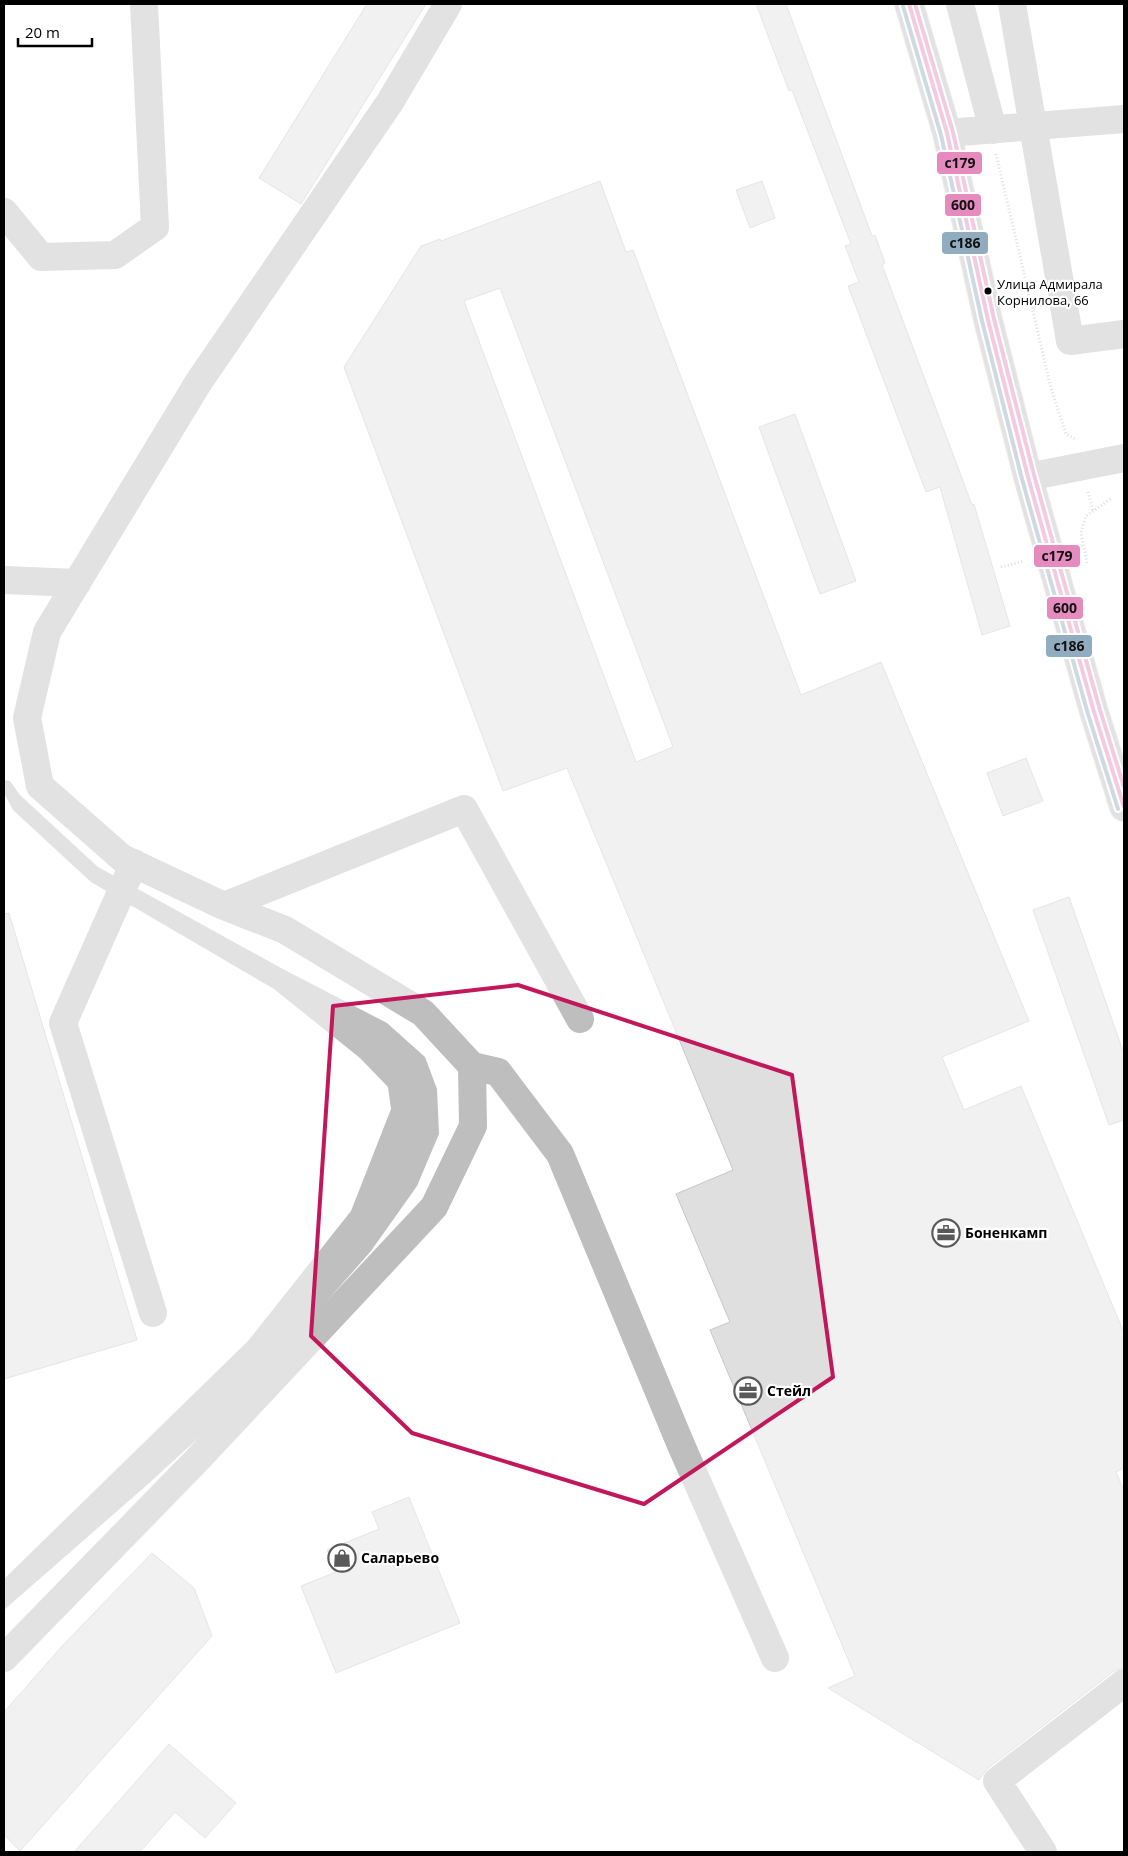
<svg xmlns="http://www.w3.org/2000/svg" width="1128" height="1856" font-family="'Open Sans',sans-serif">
  <rect width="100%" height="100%" fill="#fff"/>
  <path fill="#bfbfbf" d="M4,780L10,781L20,795L98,867L281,968L387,1023L425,1057L437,1089L439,1134L417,1186L371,1251L241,1399L147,1485L4,1610V1579L248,1341L351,1211L391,1109L388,1087L360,1058L274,989L91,882L13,810L4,793Z"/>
  <path fill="#dfdfdf" stroke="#c7c7c7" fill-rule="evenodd" d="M367,4H426L301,204L259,178Z
    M756,4H786L872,236L875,235L885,263L882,265L972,505L974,504L1010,626L982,635L940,487L926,492L848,286L859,282L845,246L851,244L792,90L789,91Z
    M600,181L626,252L633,250L801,695L881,662L1029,1021L942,1057L964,1110L1021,1086L1124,1333V1468L1116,1472L1124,1491V1668L1114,1671L987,1769L979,1780L828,1688L855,1676L710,1330L730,1322L676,1194L733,1170L567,768L503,791L344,367L421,246L440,239L441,241ZM500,288L673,747L636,762L464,301Z
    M762,181L775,218L750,228L736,190Z
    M795,414L856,581L820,594L759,427Z
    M1026,758L1043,801L1003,816L987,773Z
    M1069,897L1124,1054V1120L1109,1125L1033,910Z
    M9,913L137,1340L4,1379V914Z
    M409,1497L460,1623L336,1673L301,1586L336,1572L327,1550L379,1529L372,1512Z
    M152,1553L194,1588L212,1636L20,1851L4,1835V1712L64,1644Z
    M169,1744L236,1803L205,1838L175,1812L140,1852H74Z"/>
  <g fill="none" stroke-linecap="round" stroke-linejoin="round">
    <g stroke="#dbdbdb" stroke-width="30">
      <path id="major" d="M909,4L947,133L988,320L1028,477L1094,712L1124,807"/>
    </g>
    <path stroke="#b9b9b9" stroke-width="3" stroke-dasharray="1 2.5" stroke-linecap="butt" d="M996,154L1051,388L1066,434L1077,440
      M1088,492L1093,511
      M1074,548L1083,545
      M1087,563L1081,533L1086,516L1112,498
      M1001,567L1024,561"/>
    <path stroke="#bebebe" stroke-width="28" d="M960,4L993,130
      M1012,4L1070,341L1124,334
      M947,133L1124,119
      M4,212L41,257L115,255L155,227L144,4
      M1028,477L1124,458
      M4,580L77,583
      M134,863L63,1023L153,1313
      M224,906L464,809L580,1019
      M472,1066L498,1072L560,1154L681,1445L775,1658
      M4,1658L196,1461L434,1207L473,1126L472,1066L423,1013L285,930L224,906L122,858L40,786L27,718L47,632L198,383L390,102L448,4
      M1043,1852L997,1781L1124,1683"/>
    <use href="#major" stroke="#bebebe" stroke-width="28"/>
    <g stroke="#fff" stroke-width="8">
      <path id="bus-1" d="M909,4L947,133L988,320L1028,477L1094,712L1124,807"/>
    </g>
    <g stroke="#fff" stroke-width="8">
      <path id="bus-2" d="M903,6L941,135L982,321L1022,479L1088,714L1118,809"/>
    </g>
    <g stroke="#fff" stroke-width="8">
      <path id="bus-3" d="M915,4L953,132L994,319L1034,475L1100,710L1124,787"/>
    </g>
    <use href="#bus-1" stroke="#e68bbd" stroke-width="4"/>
    <use href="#bus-2" stroke="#92acbf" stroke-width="4"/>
    <use href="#bus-3" stroke="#e68bbd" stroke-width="4"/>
  </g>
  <path d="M0 0H1128V1856H0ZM518,985L792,1075L833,1377L644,1504L412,1433L311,1336L333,1006Z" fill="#fff" fill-opacity=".55" fill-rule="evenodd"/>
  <path fill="none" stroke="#c2185b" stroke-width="4" stroke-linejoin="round" d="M518,985L792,1075L833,1377L644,1504L412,1433L311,1336L333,1006Z"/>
  <defs>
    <g id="office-ring" transform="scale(1.4375)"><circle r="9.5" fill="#fff" stroke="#595959" stroke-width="1.5"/><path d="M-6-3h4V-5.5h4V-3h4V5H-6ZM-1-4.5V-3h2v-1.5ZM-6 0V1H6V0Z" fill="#595959"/></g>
    <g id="shop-ring" transform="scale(1.4375)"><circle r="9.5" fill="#fff" stroke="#595959" stroke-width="1.5"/><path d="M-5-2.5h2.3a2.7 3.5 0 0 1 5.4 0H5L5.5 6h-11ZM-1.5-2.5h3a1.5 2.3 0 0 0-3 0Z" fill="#595959"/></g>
  </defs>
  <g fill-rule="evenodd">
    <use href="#office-ring" x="946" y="1233"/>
    <use href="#office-ring" x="748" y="1391"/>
    <use href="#shop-ring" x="342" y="1558"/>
  </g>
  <circle fill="#000" stroke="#fff" stroke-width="2" cx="988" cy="291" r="4.5"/>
  <g text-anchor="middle" stroke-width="4.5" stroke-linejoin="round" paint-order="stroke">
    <g font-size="13" fill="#000" stroke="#fff" text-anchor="start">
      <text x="997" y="289">Улица Адмирала<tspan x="997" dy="16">Корнилова, 66</tspan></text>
    </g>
    <g font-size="14" font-weight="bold" fill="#000" stroke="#fff" text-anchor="start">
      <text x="965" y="1238">Боненкамп</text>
      <text x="767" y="1396">Стейл</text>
      <text x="361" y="1563">Саларьево</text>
    </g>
  </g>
  <g stroke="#fff" stroke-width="2">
    <rect x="936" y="151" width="47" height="24" rx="5" fill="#e68bbd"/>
    <rect x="944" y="193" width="38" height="24" rx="5" fill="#e68bbd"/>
    <rect x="941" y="231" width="48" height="24" rx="5" fill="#92acbf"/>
    <rect x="1033" y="544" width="48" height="24" rx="5" fill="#e68bbd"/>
    <rect x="1046" y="596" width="38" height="24" rx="5" fill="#e68bbd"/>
    <rect x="1045" y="634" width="48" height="24" rx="5" fill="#92acbf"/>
  </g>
  <g font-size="14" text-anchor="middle" font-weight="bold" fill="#111">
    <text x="960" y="168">с179</text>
    <text x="963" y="210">600</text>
    <text x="965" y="248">с186</text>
    <text x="1057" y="561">с179</text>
    <text x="1065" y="613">600</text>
    <text x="1069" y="651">с186</text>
  </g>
  <rect width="1128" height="1856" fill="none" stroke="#000000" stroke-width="10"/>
  <path d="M18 38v8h74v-8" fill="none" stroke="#000000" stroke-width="2.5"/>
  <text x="25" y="38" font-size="15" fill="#000000" stroke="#ffffff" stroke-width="4" paint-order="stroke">20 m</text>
</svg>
